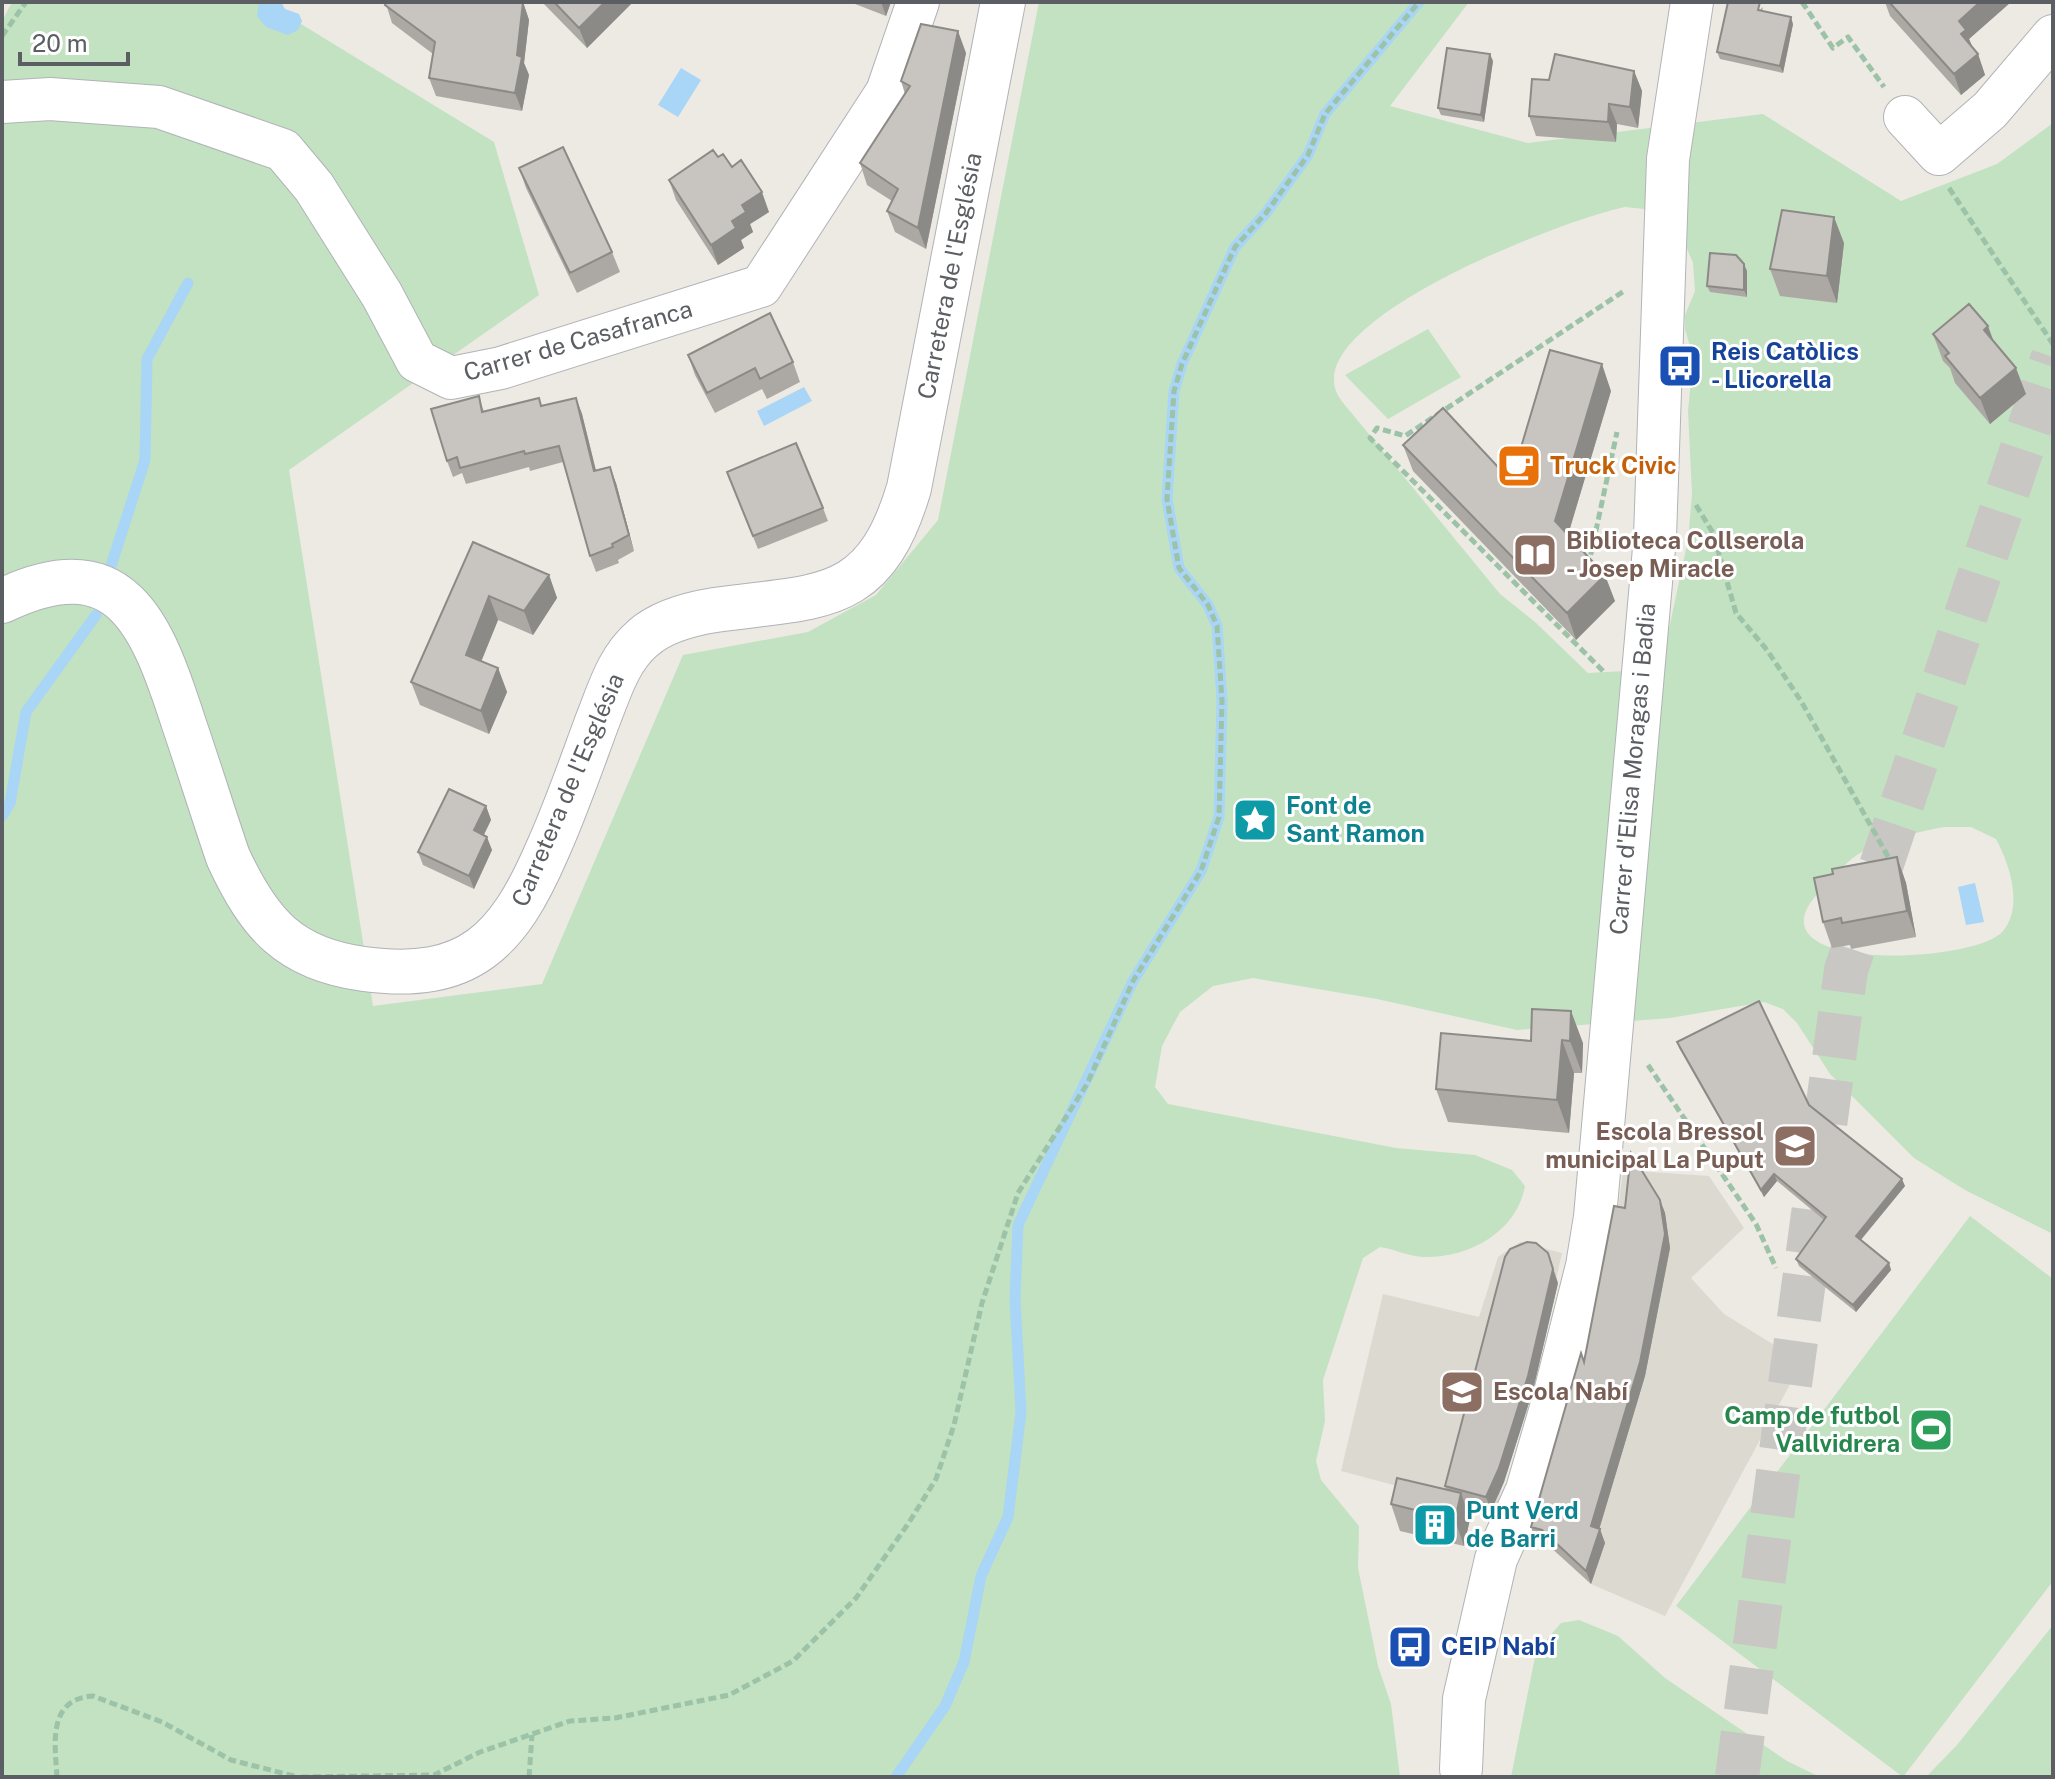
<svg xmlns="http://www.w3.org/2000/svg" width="2055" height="1779" font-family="'Public Sans',sans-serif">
  <rect width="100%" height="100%" fill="#eceae3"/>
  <path fill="#dcd9d1" d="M1623,1170L1709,1176L1744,1228L1691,1278L1724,1314L1802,1362L1665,1616L1591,1584L1547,1544L1536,1540L1577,1408L1529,1395L1495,1512L1341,1471L1383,1294L1479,1317L1498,1257L1520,1242L1562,1253L1533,1383L1580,1396L1617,1219Z"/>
  <path fill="#c2e2c2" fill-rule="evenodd" d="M12,2H265L494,142L539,295L289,470L373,1006L542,984L683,655L808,632L876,595L938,520L1039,2H1469L1390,106L1528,143L1763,114L1901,201L1997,164L2053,123V1234L1965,1190L1914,1158L1830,1074L1797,1023L1783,1009L1764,1002L1670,1018L1517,1030L1377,999L1253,978L1213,986L1180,1012L1162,1046L1155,1087L1168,1104L1396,1148L1475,1155L1512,1170L1525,1186C1517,1232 1468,1259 1422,1257C1408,1256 1394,1249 1380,1247L1363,1258L1323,1380L1325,1421L1316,1461L1321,1480L1359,1526L1358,1568L1378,1666L1391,1704L1400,1777H2V21ZM1625,207L1654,210L1683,239L1693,263L1695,291L1685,315V329L1693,357L1688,411L1692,494L1688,540L1664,652L1645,670L1588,673L1535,622L1500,594L1354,416C1349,409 1339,400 1336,391C1308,316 1572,217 1625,207ZM1944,827H1971L1996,839C2009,863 2024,906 2003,931C1975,965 1737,974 1822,889C1833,878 1844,864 1857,855C1880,840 1917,832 1944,827Z
    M1428,329L1461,377L1388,419L1345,375Z
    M1970,1216L2053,1279V1581L1903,1777L1676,1606Z
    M1579,1620L1618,1636L1665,1678L1787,1761L1820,1777H1511L1536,1652L1561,1623Z
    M2053,1625V1777H1926L1957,1745Z"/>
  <path fill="#a9d5f6" d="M259,2H281L285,9L299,14L302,21L298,30L288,35L266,27L257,16Z
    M681,68L701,80L678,117L658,105Z
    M804,387L812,401L764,426L757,411Z
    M1975,883L1984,922L1966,925L1958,887Z"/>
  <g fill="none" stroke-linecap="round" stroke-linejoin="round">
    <path stroke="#a9d5f6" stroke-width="11" d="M111,566L145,460L147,359L188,283
      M2,816L10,803L26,712L96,615
      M896,1777L945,1706L964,1662L981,1576L1008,1517L1021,1412L1015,1298L1018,1225L1133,981L1201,871L1219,817L1222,701L1217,626L1208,605L1179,568L1167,499L1174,391L1182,364L1235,247L1266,213L1308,155L1325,114L1419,2"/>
    <path stroke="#c8c7c3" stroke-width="44" stroke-dasharray="44 22" stroke-linecap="butt" d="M1737,1777L1846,970L2053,357"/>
    <g stroke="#b1b3b7" stroke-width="44">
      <path id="minor" d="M2,102L50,99L159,107L283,150L314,187L382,295L417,361L451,378L501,368L761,286L887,92L918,2
        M1905,117L1939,154L1990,110L2053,36
        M1556,1389L1587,1266L1595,1217L1655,537L1668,159L1692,2
        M1461,1769L1464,1699L1496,1559L1527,1490L1553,1401"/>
    </g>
    <g stroke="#b0b2b7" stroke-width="46">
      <path id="secondary" d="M2,601C122,543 152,625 184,724C199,768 213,813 228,857C259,924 289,959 364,969C469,983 508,941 547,851C566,809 581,765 597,722C609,692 618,659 643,638C662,621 690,614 715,610C821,595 874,606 909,488L1003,2"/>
    </g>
    <path stroke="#9cc2a7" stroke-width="5" stroke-dasharray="8 4" stroke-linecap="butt" d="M1802,2L1833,48L1848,37L1884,87
      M2,36L26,2
      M1949,188L2053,344
      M1696,505L1713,533L1736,613L1767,650L1801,701L1891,862
      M1616,569L1589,563L1617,432
      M1603,671L1370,438L1377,428L1405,436L1624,291
      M1648,1065L1756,1224L1776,1268
      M57,1777C55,1744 47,1699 93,1696L162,1722L231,1760L298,1777
      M301,1777L434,1775L480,1752L570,1721L615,1718L729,1695L793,1661L856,1598L908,1524L936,1479L954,1425L982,1303L1018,1193L1087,1084L1133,981L1201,871L1219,817L1222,701L1217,626L1208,605L1179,568L1167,499L1174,391L1182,364L1235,247L1266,213L1308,155L1325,114L1419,2
      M529,1777L532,1735"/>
    <use href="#minor" stroke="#fff" stroke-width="42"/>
    <use href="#secondary" stroke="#fff" stroke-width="44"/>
  </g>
  <path fill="#aca9a5" d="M383,2H523L529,20L524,63L529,75L522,111L436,96L429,78L433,54L392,23L386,4Z
    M542,2H633L587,48Z
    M850,2H891L886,16Z
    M1885,2H2011L1969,39L1973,48L1978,54L1985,75L1961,95L1890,16Z
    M1763,7L1762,11L1793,24L1783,73L1720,59L1717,52Z
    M966,53L926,249L895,232L887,211L892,201L867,185L860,163L905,94L901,81Z
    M1493,61L1484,122L1441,115L1438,108Z
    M1634,71L1642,91L1638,128L1617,124L1616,142L1536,136L1529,116L1549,80Z
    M718,157L732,167L769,212L750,224L753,232L741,240L744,248L718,265L676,200L669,180Z
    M519,168L612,252L620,272L577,293L526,188Z
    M1844,243L1837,303L1780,296L1770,269Z
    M1747,271V297L1710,292L1707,286Z
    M1933,334L1994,341L2026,394L1990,424L1955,383L1950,368L1943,361Z
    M688,355L793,362L800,382L767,399L762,389L715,413L695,375Z
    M1611,391L1568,535L1615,601L1576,640L1413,471L1403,445L1511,481Z
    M479,396L484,412L542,406L576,398L582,414L596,471L616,483L634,551L618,560L619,563L596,572L590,556L563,462L530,471L529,467L466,484L462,473L453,477L447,461Z
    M727,472L823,508L828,521L758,549Z
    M473,542L549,575L557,598L533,635L498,620L481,662L498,668L507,692L489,734L420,705L411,682Z
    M486,806L491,820L484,835L492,850L474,889L423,865L418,852Z
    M1897,857L1906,883L1916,937L1851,949L1850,945L1832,948L1823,922L1833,874Z
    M1532,1009L1583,1043L1582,1073H1574L1569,1133L1448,1122L1436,1089L1531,1041Z
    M1677,1042L1809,1105L1905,1186L1861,1240L1889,1263L1891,1270L1856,1312L1799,1266L1796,1259L1824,1220L1777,1181L1764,1197L1679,1048Z
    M1660,1200L1665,1213L1670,1248L1645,1376L1599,1529L1605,1543L1591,1584L1547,1544L1536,1540L1531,1527L1584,1362L1625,1208Z
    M1558,1283L1533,1390L1504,1482L1491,1511L1465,1504L1470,1519L1464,1546L1400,1531L1391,1504L1446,1489L1445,1486Z"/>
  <path fill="#8c8a86" d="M523,2L529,20L524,63L529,75L522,111L515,93L517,55Z
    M605,2H633L587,48L579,28Z
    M881,2H891L886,16Z
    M1980,2H2011L1969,39L1974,51L1961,34L1959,21Z
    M1791,17L1793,24L1783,73L1780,66Z
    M958,31L966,53L926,249L918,228Z
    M1490,54L1493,61L1484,122L1481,115Z
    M1978,54L1985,75L1961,95L1954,74Z
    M1634,71L1642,91L1638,128L1630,107Z
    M1609,104L1617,124L1616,142L1608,122Z
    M762,192L769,212L750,224L753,232L741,240L744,248L718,265L711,245L732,221L742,205Z
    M1834,217L1844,243L1837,303L1827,276Z
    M1744,264L1747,271V297L1744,290Z
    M1988,326L1998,353L1984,330Z
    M1602,364L1611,391L1564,548L1555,521Z
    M2016,368L2026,394L1990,424L1980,398Z
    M576,398L582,414L600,487L594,471Z
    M610,467L616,483L634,551L629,535Z
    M549,575L557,598L533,635L524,611Z
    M1605,575L1615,601L1576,640L1567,613Z
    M489,596L498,620L474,679L466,655Z
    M498,668L507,692L489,734L481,711Z
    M486,806L491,820L479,844L474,830Z
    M487,837L492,850L474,889L469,876Z
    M1897,857L1906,883L1916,937L1907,911Z
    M1571,1011L1583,1043L1582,1073L1570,1041Z
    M1562,1040L1574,1073L1569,1133L1557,1100Z
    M1774,1174L1777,1181L1764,1197L1761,1190Z
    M1902,1179L1905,1186L1858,1243L1856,1236Z
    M1660,1200L1665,1213L1670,1248L1645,1376L1596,1540L1591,1526Z
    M1548,1253L1558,1283L1533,1390L1504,1482L1491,1511L1486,1497Z
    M1889,1263L1891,1270L1856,1312L1853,1305Z
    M1461,1493L1470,1519L1464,1546L1455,1520Z
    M1600,1529L1605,1543L1591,1584L1586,1571Z"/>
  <path fill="#c8c5c0" stroke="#8c8a86" stroke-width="2" d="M387,2H523L517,55L522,57L515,93L429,78L435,42L385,5Z
    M554,2H605L579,28Z
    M1728,2H1760L1758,10L1791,17L1780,66L1717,52Z
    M1889,2H1980L1959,21L1966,30L1961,34L1978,54L1954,74Z
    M921,24L958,31L918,228L887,211L898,189L860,163L910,86L901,81Z
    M1447,48L1490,54L1481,115L1438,108Z
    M1555,54L1634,71L1630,107L1609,104L1608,122L1529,116L1532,79L1549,80Z
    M563,147L612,252L570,273L519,168Z
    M713,150L718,157L723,154L732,167L741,160L762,192L742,205L746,212L732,221L736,228L711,245L669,180Z
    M1782,210L1834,217L1827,276L1770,269Z
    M1710,253L1736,255L1744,264V290L1707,286Z
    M1969,304L1988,326L1984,330L2016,368L1980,398L1945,356L1949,353L1933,334Z
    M770,313L793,362L760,379L755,368L707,393L688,355Z
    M1550,350L1602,364L1555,521L1605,575L1567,613L1403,445L1443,408L1511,481Z
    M479,396L482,412L539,398L541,406L576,398L594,471L610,467L629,535L612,544L613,547L590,556L559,446L525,454L524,451L460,468L457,457L447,461L431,409Z
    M796,443L823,508L753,536L727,472Z
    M473,542L549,575L524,611L489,596L466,655L498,668L481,711L411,682Z
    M449,789L486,806L474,830L487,837L469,876L418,852Z
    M1897,857L1907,911L1842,923L1841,918L1823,922L1814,878L1833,874L1832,869Z
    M1759,1001L1809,1105L1902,1179L1856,1236L1889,1263L1853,1305L1796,1259L1826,1217L1774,1174L1761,1190L1677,1042Z
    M1532,1009L1571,1011L1570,1041L1562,1040L1557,1100L1436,1089L1441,1033L1531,1041Z
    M1631,1153L1660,1200L1665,1234L1640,1362L1591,1526L1600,1529L1586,1571L1542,1530L1531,1527L1581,1353L1584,1362L1614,1206L1625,1208Z
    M1527,1242L1536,1243L1548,1253L1553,1269L1528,1376L1499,1468L1486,1497L1445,1486L1505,1257L1510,1249Z
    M1397,1478L1461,1493L1455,1520L1391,1504Z"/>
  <defs>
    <g id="bus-square" transform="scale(2.3)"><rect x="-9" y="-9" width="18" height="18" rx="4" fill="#1a4fb4" stroke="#fff"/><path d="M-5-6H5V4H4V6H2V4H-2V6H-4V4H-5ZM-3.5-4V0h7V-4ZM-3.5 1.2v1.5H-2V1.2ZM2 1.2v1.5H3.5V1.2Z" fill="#fff"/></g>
    <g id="cafe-square" transform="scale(2.3)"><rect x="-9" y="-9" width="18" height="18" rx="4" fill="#e8710a" stroke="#fff"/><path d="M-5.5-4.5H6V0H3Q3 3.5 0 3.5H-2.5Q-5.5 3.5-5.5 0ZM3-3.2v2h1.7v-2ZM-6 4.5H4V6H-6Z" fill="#fff"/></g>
    <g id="library-square" transform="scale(2.3)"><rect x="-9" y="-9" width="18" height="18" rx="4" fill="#8d6e63" stroke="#fff"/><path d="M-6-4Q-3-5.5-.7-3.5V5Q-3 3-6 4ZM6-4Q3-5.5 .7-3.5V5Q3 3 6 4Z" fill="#fff"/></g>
    <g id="sight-square" transform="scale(2.3)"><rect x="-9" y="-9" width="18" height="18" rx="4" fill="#0f9aa8" stroke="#fff"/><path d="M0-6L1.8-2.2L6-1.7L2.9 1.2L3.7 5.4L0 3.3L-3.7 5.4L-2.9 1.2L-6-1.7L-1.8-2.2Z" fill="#fff"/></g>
    <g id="school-square" transform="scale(2.3)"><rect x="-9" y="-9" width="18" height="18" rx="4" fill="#8d6e63" stroke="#fff"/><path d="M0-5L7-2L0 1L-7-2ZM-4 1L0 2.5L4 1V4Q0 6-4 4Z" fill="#fff"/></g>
    <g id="stadium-square" transform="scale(2.3)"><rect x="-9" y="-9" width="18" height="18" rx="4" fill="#2e9e5b" stroke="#fff"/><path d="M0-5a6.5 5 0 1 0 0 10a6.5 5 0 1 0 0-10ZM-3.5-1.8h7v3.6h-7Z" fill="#fff"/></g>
    <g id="building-square" transform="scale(2.3)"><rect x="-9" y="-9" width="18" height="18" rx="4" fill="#0f9aa8" stroke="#fff"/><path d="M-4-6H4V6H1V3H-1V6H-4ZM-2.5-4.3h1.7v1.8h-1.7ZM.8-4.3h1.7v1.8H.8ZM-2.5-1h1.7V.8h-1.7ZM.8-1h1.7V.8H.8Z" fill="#fff"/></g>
  </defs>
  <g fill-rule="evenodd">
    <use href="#bus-square" x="1680" y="366"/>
    <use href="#cafe-square" x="1519" y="466"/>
    <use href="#library-square" x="1535" y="555"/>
    <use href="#sight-square" x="1255" y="820"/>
    <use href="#school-square" x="1795" y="1146"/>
    <use href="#school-square" x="1462" y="1392"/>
    <use href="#stadium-square" x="1931" y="1430"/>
    <use href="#building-square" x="1435" y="1525"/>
    <use href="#bus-square" x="1410" y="1647"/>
  </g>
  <g text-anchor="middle" stroke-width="6" stroke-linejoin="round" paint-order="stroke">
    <g font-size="24" fill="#5b5e62" stroke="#fff">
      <text transform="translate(950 276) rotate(-79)" y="8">Carretera de l'Església</text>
      <text transform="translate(578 341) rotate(-16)" y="8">Carrer de Casafranca</text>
      <text transform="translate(1633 769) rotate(-85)" y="8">Carrer d'Elisa Moragas i Badia</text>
      <text transform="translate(568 790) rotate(-67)" y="8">Carretera de l'Església</text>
    </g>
    <g font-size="24" font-weight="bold" fill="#164399" stroke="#fff" text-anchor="start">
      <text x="1711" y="360">Reis Catòlics<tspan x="1711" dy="28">- Llicorella</tspan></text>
      <text x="1441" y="1655">CEIP Nabí</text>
    </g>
    <g font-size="24" font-weight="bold" fill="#c56008" stroke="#fff" text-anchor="start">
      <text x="1550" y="474">Truck Civic</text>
    </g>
    <g font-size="24" font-weight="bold" fill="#785e54" stroke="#fff" text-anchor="start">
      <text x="1566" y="549">Biblioteca Collserola<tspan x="1566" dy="28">- Josep Miracle</tspan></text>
      <text x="1764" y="1140" text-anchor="end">Escola Bressol<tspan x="1764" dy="28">municipal La Puput</tspan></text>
      <text x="1493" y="1400">Escola Nabí</text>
    </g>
    <g font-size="24" font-weight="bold" fill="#0d838f" stroke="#fff" text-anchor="start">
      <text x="1286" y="814">Font de<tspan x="1286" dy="28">Sant Ramon</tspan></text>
      <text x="1466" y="1519">Punt Verd<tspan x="1466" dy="28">de Barri</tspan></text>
    </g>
    <g font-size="24" font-weight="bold" fill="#27864d" stroke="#fff" text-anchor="end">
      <text x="1900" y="1424">Camp de futbol<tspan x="1900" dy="28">Vallvidrera</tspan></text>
    </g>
  </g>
  <rect width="2055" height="1779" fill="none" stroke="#5b5e62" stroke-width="8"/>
  <path d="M20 52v12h108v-12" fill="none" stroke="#5b5e62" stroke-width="4"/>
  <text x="32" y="52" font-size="24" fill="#5b5e62" stroke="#ffffff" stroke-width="6" paint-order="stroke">20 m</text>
</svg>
